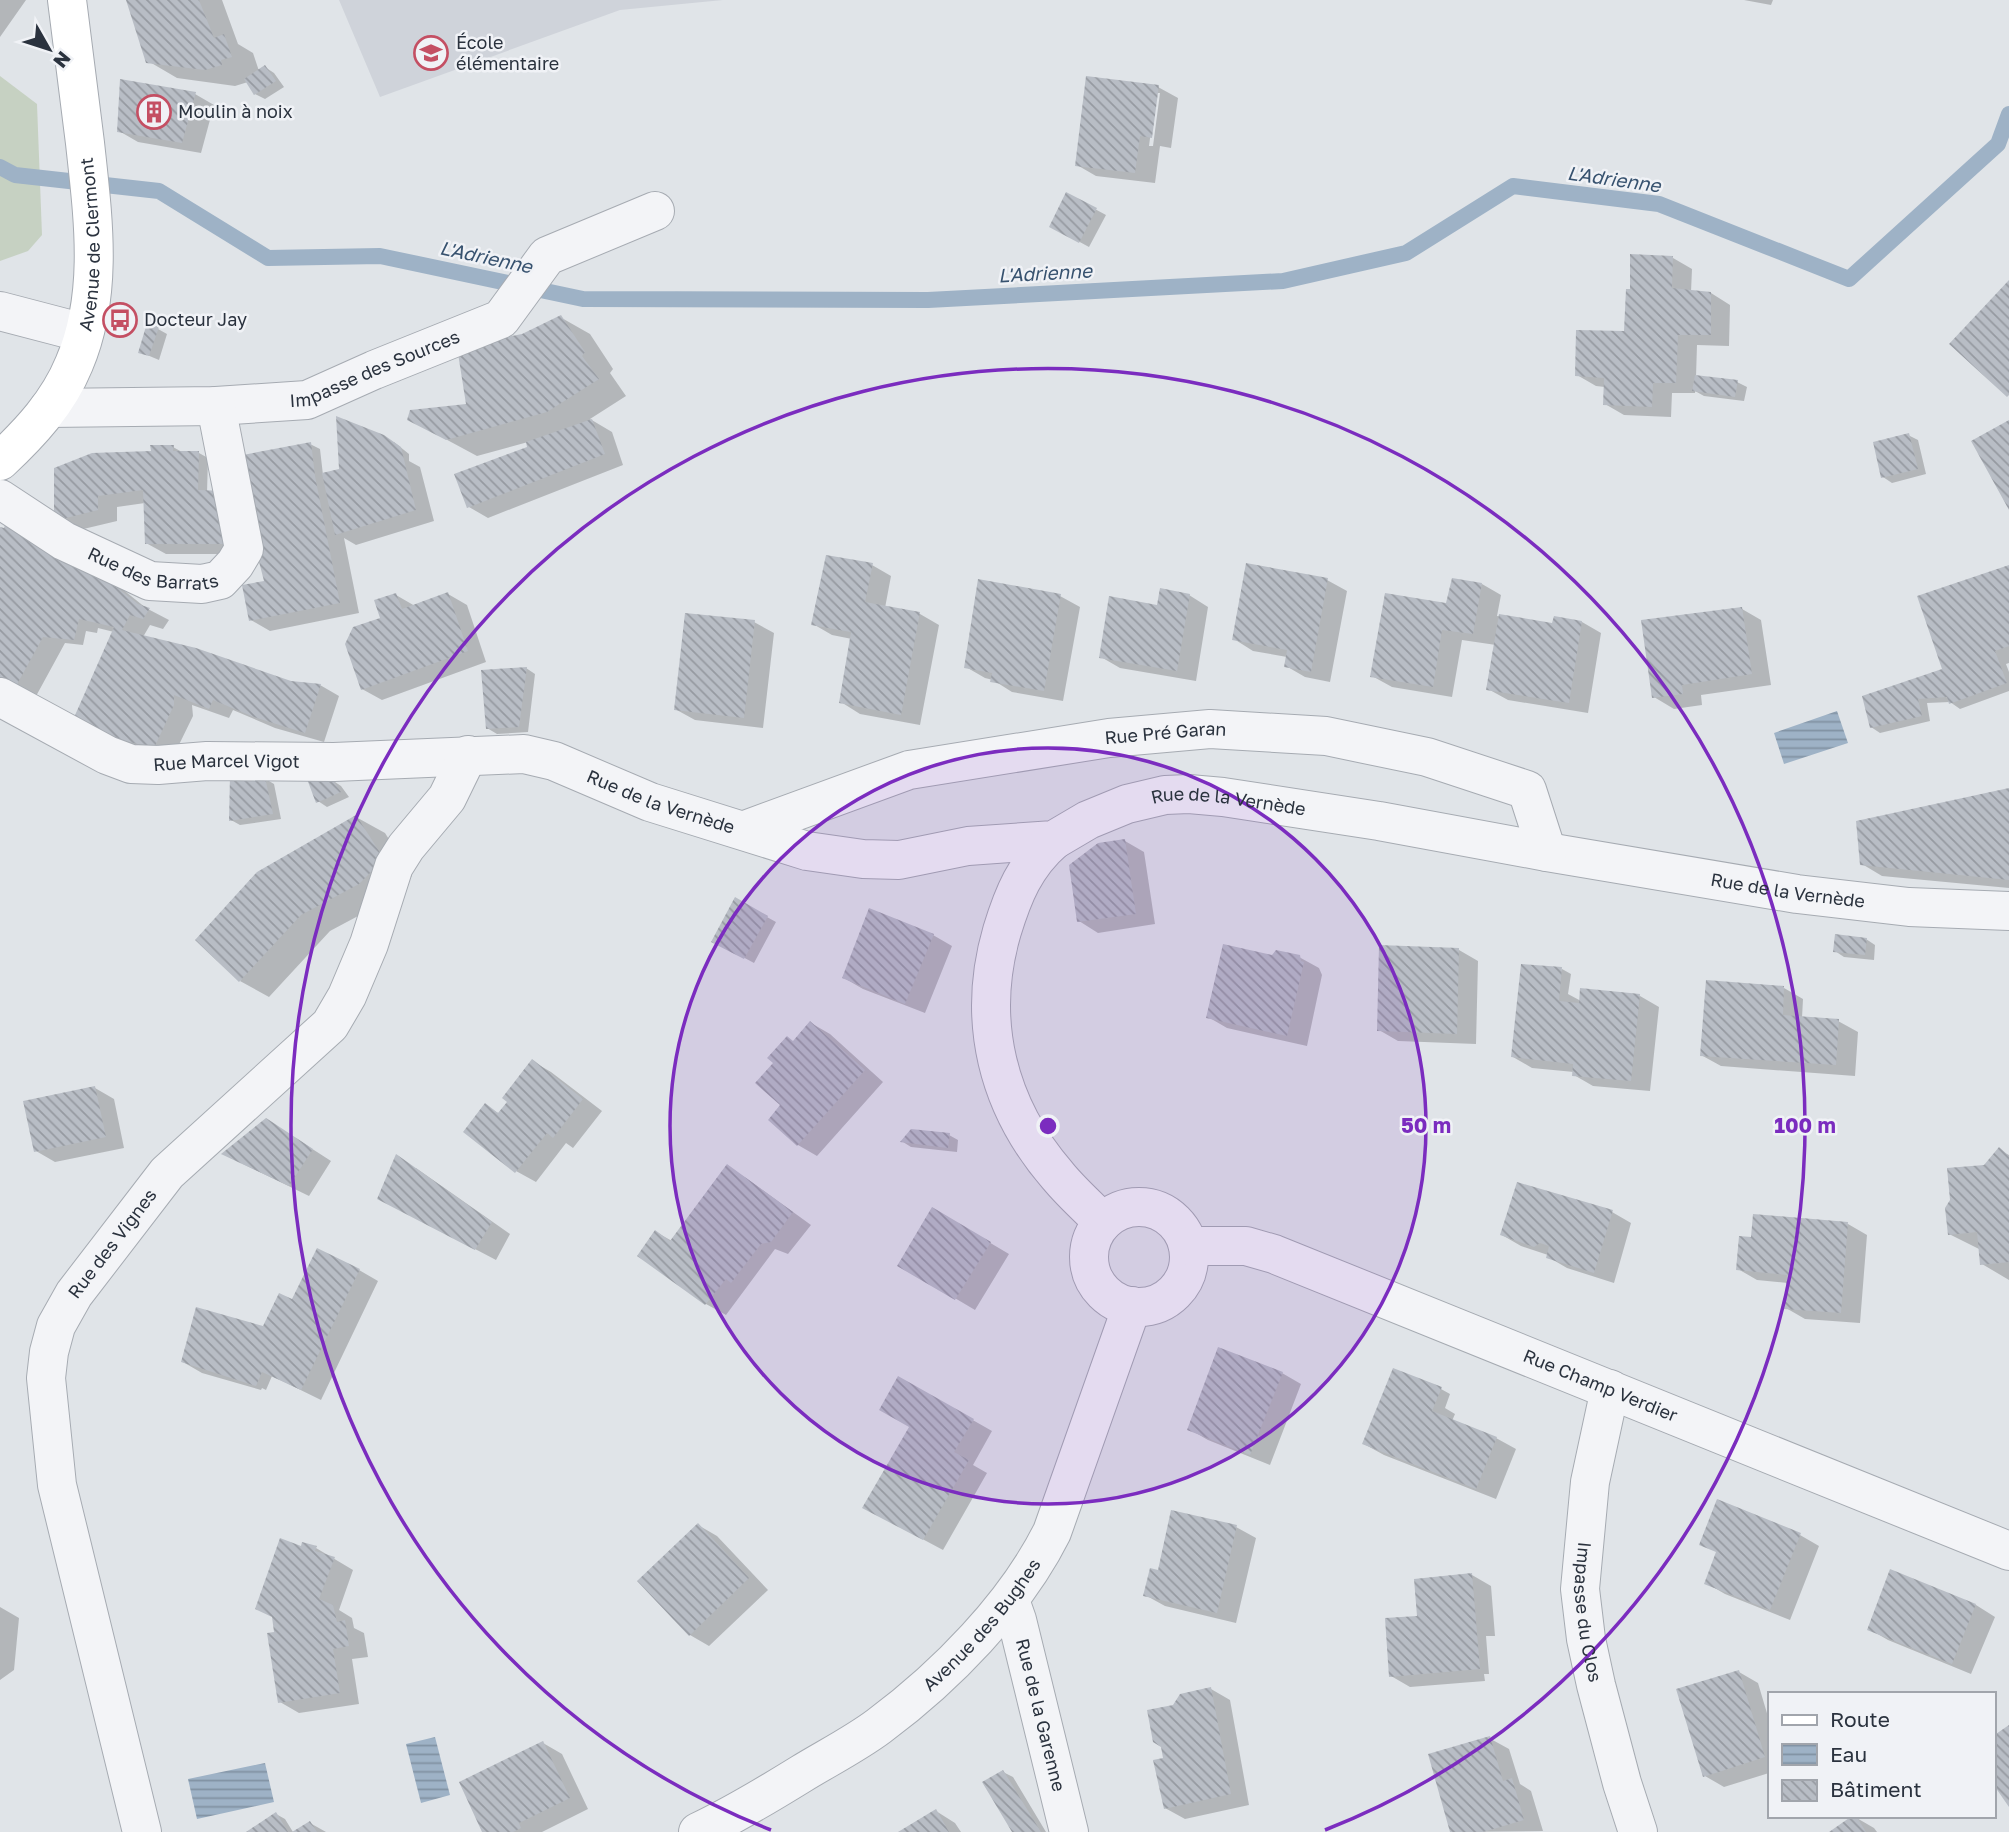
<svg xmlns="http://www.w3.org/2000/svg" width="2009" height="1832" font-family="'Golos Text',sans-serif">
  <defs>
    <pattern id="water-rules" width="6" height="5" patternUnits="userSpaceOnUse" patternTransform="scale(1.75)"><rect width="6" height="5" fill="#9eb2c6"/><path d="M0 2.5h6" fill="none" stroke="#8191a2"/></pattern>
    <pattern id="building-back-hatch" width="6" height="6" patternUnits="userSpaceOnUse" patternTransform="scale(1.75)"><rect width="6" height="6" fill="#b8bdc5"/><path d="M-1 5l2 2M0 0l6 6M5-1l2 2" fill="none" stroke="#969aa1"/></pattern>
  </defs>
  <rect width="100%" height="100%" fill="#e0e4e8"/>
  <path fill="#cfd3da" d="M339,0H723L620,10L380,97Z"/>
  <path fill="#c6d1c2" d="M0,76L37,104L42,235L28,251L0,261Z"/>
  <path fill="url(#water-rules)" d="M1837,711L1848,743L1784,764L1774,733Z
    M435,1737L450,1795L421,1803L406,1744Z
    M265,1763L274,1802L197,1819L188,1779Z"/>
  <path fill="#0003" fill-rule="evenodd" d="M0,0H26L0,37Z
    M128,0H222L238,44L253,53L259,71L265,67L274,73L284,87L265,99L255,94L248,82L235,86L177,78L148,61Z
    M1744,0H1773L1771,5Z
    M1158,87L1178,98L1171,148L1160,146L1155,183L1096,176L1077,165ZM1156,93H1160L1153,146H1149Z
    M195,94L214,105L201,153L138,142L119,131Z
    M1067,194L1106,215L1089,247L1052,227Z
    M1673,258L1692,269L1691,292L1711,293L1730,305L1729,346L1697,345L1696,377L1737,382L1747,387L1744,401L1704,396L1695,391V393H1672L1671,417L1624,415L1605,404V387L1596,386L1577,375L1626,333L1632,290Z
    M560,317L590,334L613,369L610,373L626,396L590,419L612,432L623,465L488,518L469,507L529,448L528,442L477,456L438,435L468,405L523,336Z
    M158,329L167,334L159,360L140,352Z
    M1908,435L1918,440L1926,474L1892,483L1883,477Z
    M394,442L409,454V461L420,467L434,521L356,545L344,538L359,613L270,631L251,620L266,583L310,444L320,449L323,475L344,470Z
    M173,447L182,452L199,453L208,458L207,493L243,554H166L146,543L145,503L117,507V521L75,531L56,520L152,453Z
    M0,529L121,588L146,608L169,620L163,629L150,625L143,637L291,683L320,685L339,696L324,742L275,728L233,710L229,718L192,705L193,716L173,757L93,732L114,632L98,628L97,633L86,631L83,645L65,643L35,698L0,677Z
    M872,565L891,576L885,608L920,614L939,625L920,725L860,714L841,702L852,639L832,635L813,624Z
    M2009,566V663L2006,664L2009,672V691L1960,709L1950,702L1927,703L1930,721L1880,733L1871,727L1944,670Z
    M1327,580L1347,591L1330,682L1305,677L1286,666L1287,657L1253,651L1234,639Z
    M1482,584L1501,595L1497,616L1554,625L1555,618L1582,622L1601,633L1588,713L1508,700L1488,689L1496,645L1462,640L1452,697L1392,687L1372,676L1448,605Z
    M448,594L467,605L486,662L382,700L362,689L383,619L396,595L415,606Z
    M1189,595L1208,607L1196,681L1120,668L1101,657L1159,607Z
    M1060,596L1080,607L1063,701L1012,692L993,680L985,678L966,667Z
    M1742,609L1761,620L1771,685L1701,695L1702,705L1674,709L1654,697Z
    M754,622L774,633L763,728L695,720L675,709Z
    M526,668L535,674L528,732L497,734L487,728Z
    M264,778L274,784L281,819L240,825L231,820Z
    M332,780L341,786L349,797L327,807L318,801Z
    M2009,791V888L1882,876L1862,864Z
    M356,817L385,833L412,876L388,900L330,931L269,997L240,981Z
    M1125,841L1144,852L1155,924L1098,933L1079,921Z
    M736,900L776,922L754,963L713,941Z
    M933,935L952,946L925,1013L863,989L844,978Z
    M1866,939L1875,945L1874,960L1844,957L1835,951Z
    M1459,950L1478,961L1476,1044L1398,1041L1379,1030Z
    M1299,957L1319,968L1322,975L1307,1046L1227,1028L1208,1017Z
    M1562,969L1571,974L1568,994L1581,1001L1640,996L1659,1007L1650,1091L1593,1086L1574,1075V1072L1532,1068L1513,1057Z
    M1784,988L1803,999L1802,1018L1838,1021L1858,1032L1855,1076L1721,1066L1701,1055Z
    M811,1023L830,1034L883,1082L817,1156L798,1145L782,1105L775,1063Z
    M532,1061L551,1072L602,1111L573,1148L566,1143L536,1182L516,1171L485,1106L500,1114Z
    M95,1088L114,1099L124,1148L55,1162L36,1151Z
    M286,1132L331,1161L309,1196L243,1164Z
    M949,1135L958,1140L957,1152L911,1147L903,1142Z
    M1999,1150L2009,1155V1280L1982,1264L1981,1250L1949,1234L1984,1166Z
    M727,1167L746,1178L811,1225L788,1254L775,1249L726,1315L706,1304L640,1256L656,1232L672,1241Z
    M416,1168L510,1234L496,1260L399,1209Z
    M933,1209L1009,1254L975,1310L899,1265Z
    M1612,1212L1631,1223L1614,1283L1567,1268L1548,1257V1255L1521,1246L1502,1235Z
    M1848,1224L1867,1235L1860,1323L1805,1319L1786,1308L1788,1283L1757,1280L1738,1269L1752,1239Z
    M359,1270L378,1281L321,1400L272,1376L266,1390L262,1388L261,1390L202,1373L183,1362L264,1328L293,1301Z
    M1282,1373L1301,1384L1270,1465L1208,1440L1189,1429Z
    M899,1378L992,1431L973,1465L987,1473L943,1550L883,1518L911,1427Z
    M1441,1389L1450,1394L1445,1408L1455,1414L1452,1421L1496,1438L1516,1449L1496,1499L1384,1455L1364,1444Z
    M698,1525L717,1536L768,1590L709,1646L690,1635Z
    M1236,1527L1256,1538L1236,1623L1165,1606L1145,1595L1159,1572Z
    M1800,1535L1819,1546L1790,1620L1725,1594L1706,1583Z
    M302,1548H316L353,1570L339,1610L352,1618L354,1628L364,1633L368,1657L352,1659L359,1704L299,1713L280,1702L276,1633Z
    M1891,1571L1976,1605L1995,1617L1971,1674L1888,1640L1869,1629Z
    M1472,1575L1491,1586L1495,1636H1486L1489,1674H1484L1485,1681L1410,1687L1391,1676L1419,1617Z
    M0,1607L19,1618L14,1670L0,1680Z
    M1739,1672L1758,1683L1769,1720V1773L1724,1787L1705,1776Z
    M1211,1689L1230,1700L1249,1805L1185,1819L1165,1808L1166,1759L1174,1706Z
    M1489,1738L1509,1749L1520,1784L1531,1791L1543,1831L1452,1832Z
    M543,1743L562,1754L588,1809L542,1832H484Z
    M1003,1772L1013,1777L1046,1832H1014Z
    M936,1811L955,1823L961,1832H901Z
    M276,1814L285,1819L293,1832H249Z
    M1855,1817L1874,1828L1877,1832H1832Z
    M310,1823L326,1832H296Z"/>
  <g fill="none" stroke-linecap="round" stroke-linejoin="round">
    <path stroke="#9eb2c6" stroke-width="16" d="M0,167L15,175L159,191L268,258L380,256L583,299L928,300L1283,281L1406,253L1513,186L1659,204L1849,279L1998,144L2009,114"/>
  </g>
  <path fill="url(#building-back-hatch)" d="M126,0H199L214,38L224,34L232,57L221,60L222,65L205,70L146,63Z
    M265,65L276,81L254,95L244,79Z
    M1086,76L1159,85L1152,138L1140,136L1135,173L1075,166Z
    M120,79L196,92L182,143L117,132Z
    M1066,192L1097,208L1079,243L1049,227Z
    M1630,254L1673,256L1672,288L1711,292V335H1678L1676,383H1653L1652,407L1603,405L1604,378L1575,376L1576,330L1624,331L1626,289H1630Z
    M2009,280V395L2007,397L1949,344Z
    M561,315L585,352L582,356L599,379L547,412L446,440L407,420L410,410L466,404L457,347L522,334Z
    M147,323L159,327L149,356L138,353Z
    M1695,375L1738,380L1735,397L1692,391Z
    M336,416L384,435L401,447L416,510L335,535L322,473L339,469Z
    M592,419L605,454L467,508L454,474L527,447L526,442Z
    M2009,420V510L1971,441Z
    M1909,433L1918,469L1881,478L1873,442Z
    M311,442L315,476L340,603L249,621L242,585L264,581L232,457Z
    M150,445H174L173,451H199L198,490L226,491L224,544H145L143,490L98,496V510L54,521V468L92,453L151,451Z
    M5,525L101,575L138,604L150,608L143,619L130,615L122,630L196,648L291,681L321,684L305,733L254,717L213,700L209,709L174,695V705L155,746L150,747L113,738L72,722L114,627L79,619L74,640L43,637L15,688L0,679V527L4,528Z
    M826,555L873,563L865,602L920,612L901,715L839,703L851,632L811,625Z
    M1246,563L1328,578L1311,672L1284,667L1287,650L1232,640Z
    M2009,565V646L1995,651L2007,683L1949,704L1947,697L1918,699L1922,716L1870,728L1862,696L1942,669L1917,596Z
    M1452,578L1482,583L1473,634L1442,630L1433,687L1370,677L1385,593L1446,603Z
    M978,579L1061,594L1044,691L990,682L992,673L964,668Z
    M1160,588L1190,594L1177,671L1099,658L1109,596L1157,605Z
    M448,592L468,651L361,690L345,644L353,627L380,618L374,600L396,593L402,609Z
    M1742,607L1752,674L1682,685L1683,694L1652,698L1641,620Z
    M685,613L755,620L744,718L674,710Z
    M1499,614L1552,623L1554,616L1582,621L1569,703L1486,690Z
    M527,667L519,727L486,729L481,670Z
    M230,775L265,777L273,814L229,821Z
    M307,779H332L341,792L316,803Z
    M2009,788V880L1860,865L1856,821Z
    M356,815L384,859L359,884L301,915L239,982L195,940L257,872Z
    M1125,839L1136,914L1077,922L1069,865L1098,843Z
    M735,897L768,916L744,959L711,942Z
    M869,908L934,934L905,1004L842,978Z
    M1835,934L1867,938L1865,955L1833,952Z
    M1223,944L1272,955L1276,950L1300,955L1301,961L1304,962L1287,1036L1206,1018Z
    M1379,945L1459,948L1457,1034L1377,1031Z
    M1521,964L1562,967L1559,1001L1579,1003L1580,988L1640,994L1631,1081L1572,1076L1573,1064L1511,1057Z
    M1706,980L1784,986L1783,1015L1839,1019L1836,1065L1700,1056Z
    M810,1021L865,1070L797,1146L768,1120L780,1105L755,1083L773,1063L767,1058L787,1036L793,1041Z
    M532,1059L583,1099L553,1138L547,1133L515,1173L463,1132L485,1103L498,1113L507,1102L502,1098Z
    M95,1086L106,1137L34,1152L23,1101Z
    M266,1118L313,1149L289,1186L221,1154Z
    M911,1129L950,1133L948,1148L900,1142Z
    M1999,1147L2009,1156V1262L1980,1265L1977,1232L1948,1235L1945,1208L1950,1200L1947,1168L1984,1165Z
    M396,1154L492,1222L475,1250L377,1199Z
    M727,1164L793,1212L771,1242L761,1244L731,1283L726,1279L705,1305L637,1256L655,1230L670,1241Z
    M1517,1182L1613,1210L1594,1273L1546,1258L1549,1246L1540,1243L1534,1247L1500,1235Z
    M932,1207L991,1242L955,1300L897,1266Z
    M1753,1214L1848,1222L1841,1313L1784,1309L1787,1275L1736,1270L1739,1236L1751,1237Z
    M317,1248L360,1269L301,1390L262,1372L256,1386L181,1362L196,1307L263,1326L279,1293L292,1299Z
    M1218,1347L1283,1372L1250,1455L1187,1430Z
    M1393,1368L1442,1387L1432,1411L1497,1437L1476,1489L1362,1444Z
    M898,1376L974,1419L954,1452L969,1460L923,1540L862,1508L909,1427L879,1410Z
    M1717,1499L1801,1533L1770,1610L1704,1584L1716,1552L1699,1545Z
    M1171,1510L1237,1525L1217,1613L1143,1596L1150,1568L1158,1570Z
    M698,1523L749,1578L689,1636L637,1581Z
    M280,1538L301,1546L302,1542L317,1546L315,1551L335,1557L319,1599L333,1605L337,1622L345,1620L349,1646L333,1649L340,1693L278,1703L267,1633L274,1632L272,1617L255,1609Z
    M1890,1569L1976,1604L1952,1664L1867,1630Z
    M1472,1573L1480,1669L1389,1677L1385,1618L1417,1616L1414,1579Z
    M1739,1670L1765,1757L1703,1777L1676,1689Z
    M1211,1687L1231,1794L1164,1809L1153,1760L1163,1758L1161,1747L1153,1742L1147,1710L1173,1705L1180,1694Z
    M2009,1725V1807L1993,1784V1736Z
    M1490,1736L1503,1781L1512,1778L1524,1820L1483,1832H1450L1428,1754Z
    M543,1741L570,1798L519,1823L521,1828L513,1832H482L459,1782Z
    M1003,1770L1041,1832H1012L982,1782Z
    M936,1809L949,1832H898Z
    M276,1812L288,1832H246Z
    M1852,1816H1856L1866,1832H1829Z
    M310,1821L317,1832H292Z"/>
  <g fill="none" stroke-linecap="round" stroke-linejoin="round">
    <g stroke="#a6abb2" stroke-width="40">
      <g id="street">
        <path d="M0,311L84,333"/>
        <path id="s1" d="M49,408L216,406L307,400L374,370L501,319L547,256L655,211"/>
        <path id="s2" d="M0,499L64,541L150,581L202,584L220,580L235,564L244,549L216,406"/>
        <path id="s3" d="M0,697L107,755L131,764L158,765L207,761L334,762L524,754L554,761L650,802L807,851L863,859L899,860L968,846L1054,840L1088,820L1127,804L1165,795L1189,794L1223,797L1379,821L1547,852L1797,894L1909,907L2009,911"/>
        <path id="s4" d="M745,830L909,770L1109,738L1210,729L1326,736L1427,757L1527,790L1547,852"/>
        <path d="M1054,840C1025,865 1013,895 1002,931C976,1020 997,1106 1058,1176C1072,1193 1088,1207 1103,1222"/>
        <circle cx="1139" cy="1257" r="50"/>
        <path id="s5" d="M1188,1246H1246L1274,1254L2009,1551"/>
        <path id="s6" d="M1610,1389L1590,1482L1580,1589L1586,1639L1596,1685L1622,1783L1638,1832"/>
        <path id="s7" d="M1010,1600L1017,1620L1069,1832"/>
        <path id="s8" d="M142,1832L57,1485L46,1378L49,1352L56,1326L74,1294L167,1173L330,1025L347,996L369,944L394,866L406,847L447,798L468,755"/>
        <path id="s9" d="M698,1832C734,1815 767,1795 801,1774C827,1758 855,1744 879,1726C945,1677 1015,1606 1052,1532L1132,1306"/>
      </g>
    </g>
    <g stroke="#a6abb2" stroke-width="40">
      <g id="secondary">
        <path id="s10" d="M0,461C30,433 58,403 74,364C104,294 93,217 85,143C79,95 73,48 67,0"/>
      </g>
    </g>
    <use href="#street" stroke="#f3f4f7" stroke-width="38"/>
    <use href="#secondary" stroke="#fff" stroke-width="38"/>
  </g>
  <circle cx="1048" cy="1126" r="378" fill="#7b2cbf" fill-opacity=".12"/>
  <g fill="none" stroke="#7b2cbf" stroke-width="3.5">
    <circle cx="1048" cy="1126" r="378"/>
    <path d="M771 1830A757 757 0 1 1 1325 1830"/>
  </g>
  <defs>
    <g id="school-ring" transform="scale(1.75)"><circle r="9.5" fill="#f0f2f6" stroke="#c44f63" stroke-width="1.5"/><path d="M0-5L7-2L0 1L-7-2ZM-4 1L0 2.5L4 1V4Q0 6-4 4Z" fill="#c44f63"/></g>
    <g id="building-ring" transform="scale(1.75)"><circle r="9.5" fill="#f0f2f6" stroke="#c44f63" stroke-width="1.5"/><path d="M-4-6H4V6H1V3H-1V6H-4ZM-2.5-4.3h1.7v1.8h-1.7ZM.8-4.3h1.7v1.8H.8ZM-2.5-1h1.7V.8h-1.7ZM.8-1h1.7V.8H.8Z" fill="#c44f63"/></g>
    <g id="bus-ring" transform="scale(1.75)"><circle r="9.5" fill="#f0f2f6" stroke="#c44f63" stroke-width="1.5"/><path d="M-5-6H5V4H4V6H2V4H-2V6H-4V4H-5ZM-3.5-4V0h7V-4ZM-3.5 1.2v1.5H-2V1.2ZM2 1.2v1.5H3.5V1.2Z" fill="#c44f63"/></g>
  </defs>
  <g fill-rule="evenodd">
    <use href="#school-ring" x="431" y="53"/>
    <use href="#building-ring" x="154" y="112"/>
    <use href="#bus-ring" x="120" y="320"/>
  </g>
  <g text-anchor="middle" stroke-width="5" stroke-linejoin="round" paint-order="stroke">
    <g font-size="18" fill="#2a323e" stroke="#f0f2f6" text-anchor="start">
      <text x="456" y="49">École<tspan x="456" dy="21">élémentaire</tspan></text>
      <text x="178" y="118">Moulin à noix</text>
      <text x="144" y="326">Docteur Jay</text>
    </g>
    <g font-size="18" fill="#2a323e" stroke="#f0f2f6">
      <text dy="6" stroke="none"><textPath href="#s10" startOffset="245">Avenue de Clermont</textPath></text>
      <text dy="6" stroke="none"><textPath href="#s1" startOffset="332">Impasse des Sources</textPath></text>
      <text dy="6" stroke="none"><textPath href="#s2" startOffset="172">Rue des Barrats</textPath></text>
      <text dy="6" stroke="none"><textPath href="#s4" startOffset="434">Rue Pré Garan</textPath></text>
      <text dy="6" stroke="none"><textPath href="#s3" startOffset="243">Rue Marcel Vigot</textPath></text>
      <text dy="6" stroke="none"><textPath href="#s3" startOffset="686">Rue de la Vernède</textPath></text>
      <text dy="6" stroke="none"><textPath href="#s3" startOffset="1274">Rue de la Vernède</textPath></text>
      <text dy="6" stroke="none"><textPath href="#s3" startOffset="1841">Rue de la Vernède</textPath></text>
      <text dy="6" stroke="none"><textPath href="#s8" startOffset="618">Rue des Vignes</textPath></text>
      <text dy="6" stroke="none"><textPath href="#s5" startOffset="439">Rue Champ Verdier</textPath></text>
      <text dy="6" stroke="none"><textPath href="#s6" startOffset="226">Impasse du Clos</textPath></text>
      <text dy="6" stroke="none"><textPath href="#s9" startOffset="355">Avenue des Bughes</textPath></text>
      <text dy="6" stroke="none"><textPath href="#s7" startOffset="119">Rue de la Garenne</textPath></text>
    </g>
    <g font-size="19" font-style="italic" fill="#37526f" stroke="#f0f2f6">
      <text transform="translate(1614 179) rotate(8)" y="7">L'Adrienne</text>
      <text transform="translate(486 257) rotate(12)" y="7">L'Adrienne</text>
      <text transform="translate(1045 273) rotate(-3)" y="7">L'Adrienne</text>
    </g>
  </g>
  <circle cx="1048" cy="1126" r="10" fill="#7b2cbf" stroke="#f0f2f6" stroke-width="3.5"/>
  <g font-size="21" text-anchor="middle" font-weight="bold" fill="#7b2cbf" stroke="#f0f2f6" stroke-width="5" stroke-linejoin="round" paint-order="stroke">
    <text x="1426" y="1133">50 m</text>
    <text x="1805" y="1133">100 m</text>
  </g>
  <rect x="1768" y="1692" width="228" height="126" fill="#f0f2f6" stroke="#a1a5ac" stroke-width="2"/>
  <rect x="1782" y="1715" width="35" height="10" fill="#ffffff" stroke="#a1a5ac" stroke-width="2"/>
  <text x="1830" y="1727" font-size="21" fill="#2a323e">Route</text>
  <rect x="1782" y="1744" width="35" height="21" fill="url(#water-rules)" stroke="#a1a5ac" stroke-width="2"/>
  <text x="1830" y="1762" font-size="21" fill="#2a323e">Eau</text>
  <rect x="1782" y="1780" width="35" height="21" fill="url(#building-back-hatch)" stroke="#a1a5ac" stroke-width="2"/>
  <text x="1830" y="1797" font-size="21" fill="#2a323e">Bâtiment</text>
  <g transform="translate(49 49) rotate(129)" stroke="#f0f2f6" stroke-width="5" paint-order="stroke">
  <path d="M0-5L12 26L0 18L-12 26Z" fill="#2a323e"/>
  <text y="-10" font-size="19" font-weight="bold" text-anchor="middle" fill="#2a323e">N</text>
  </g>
</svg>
